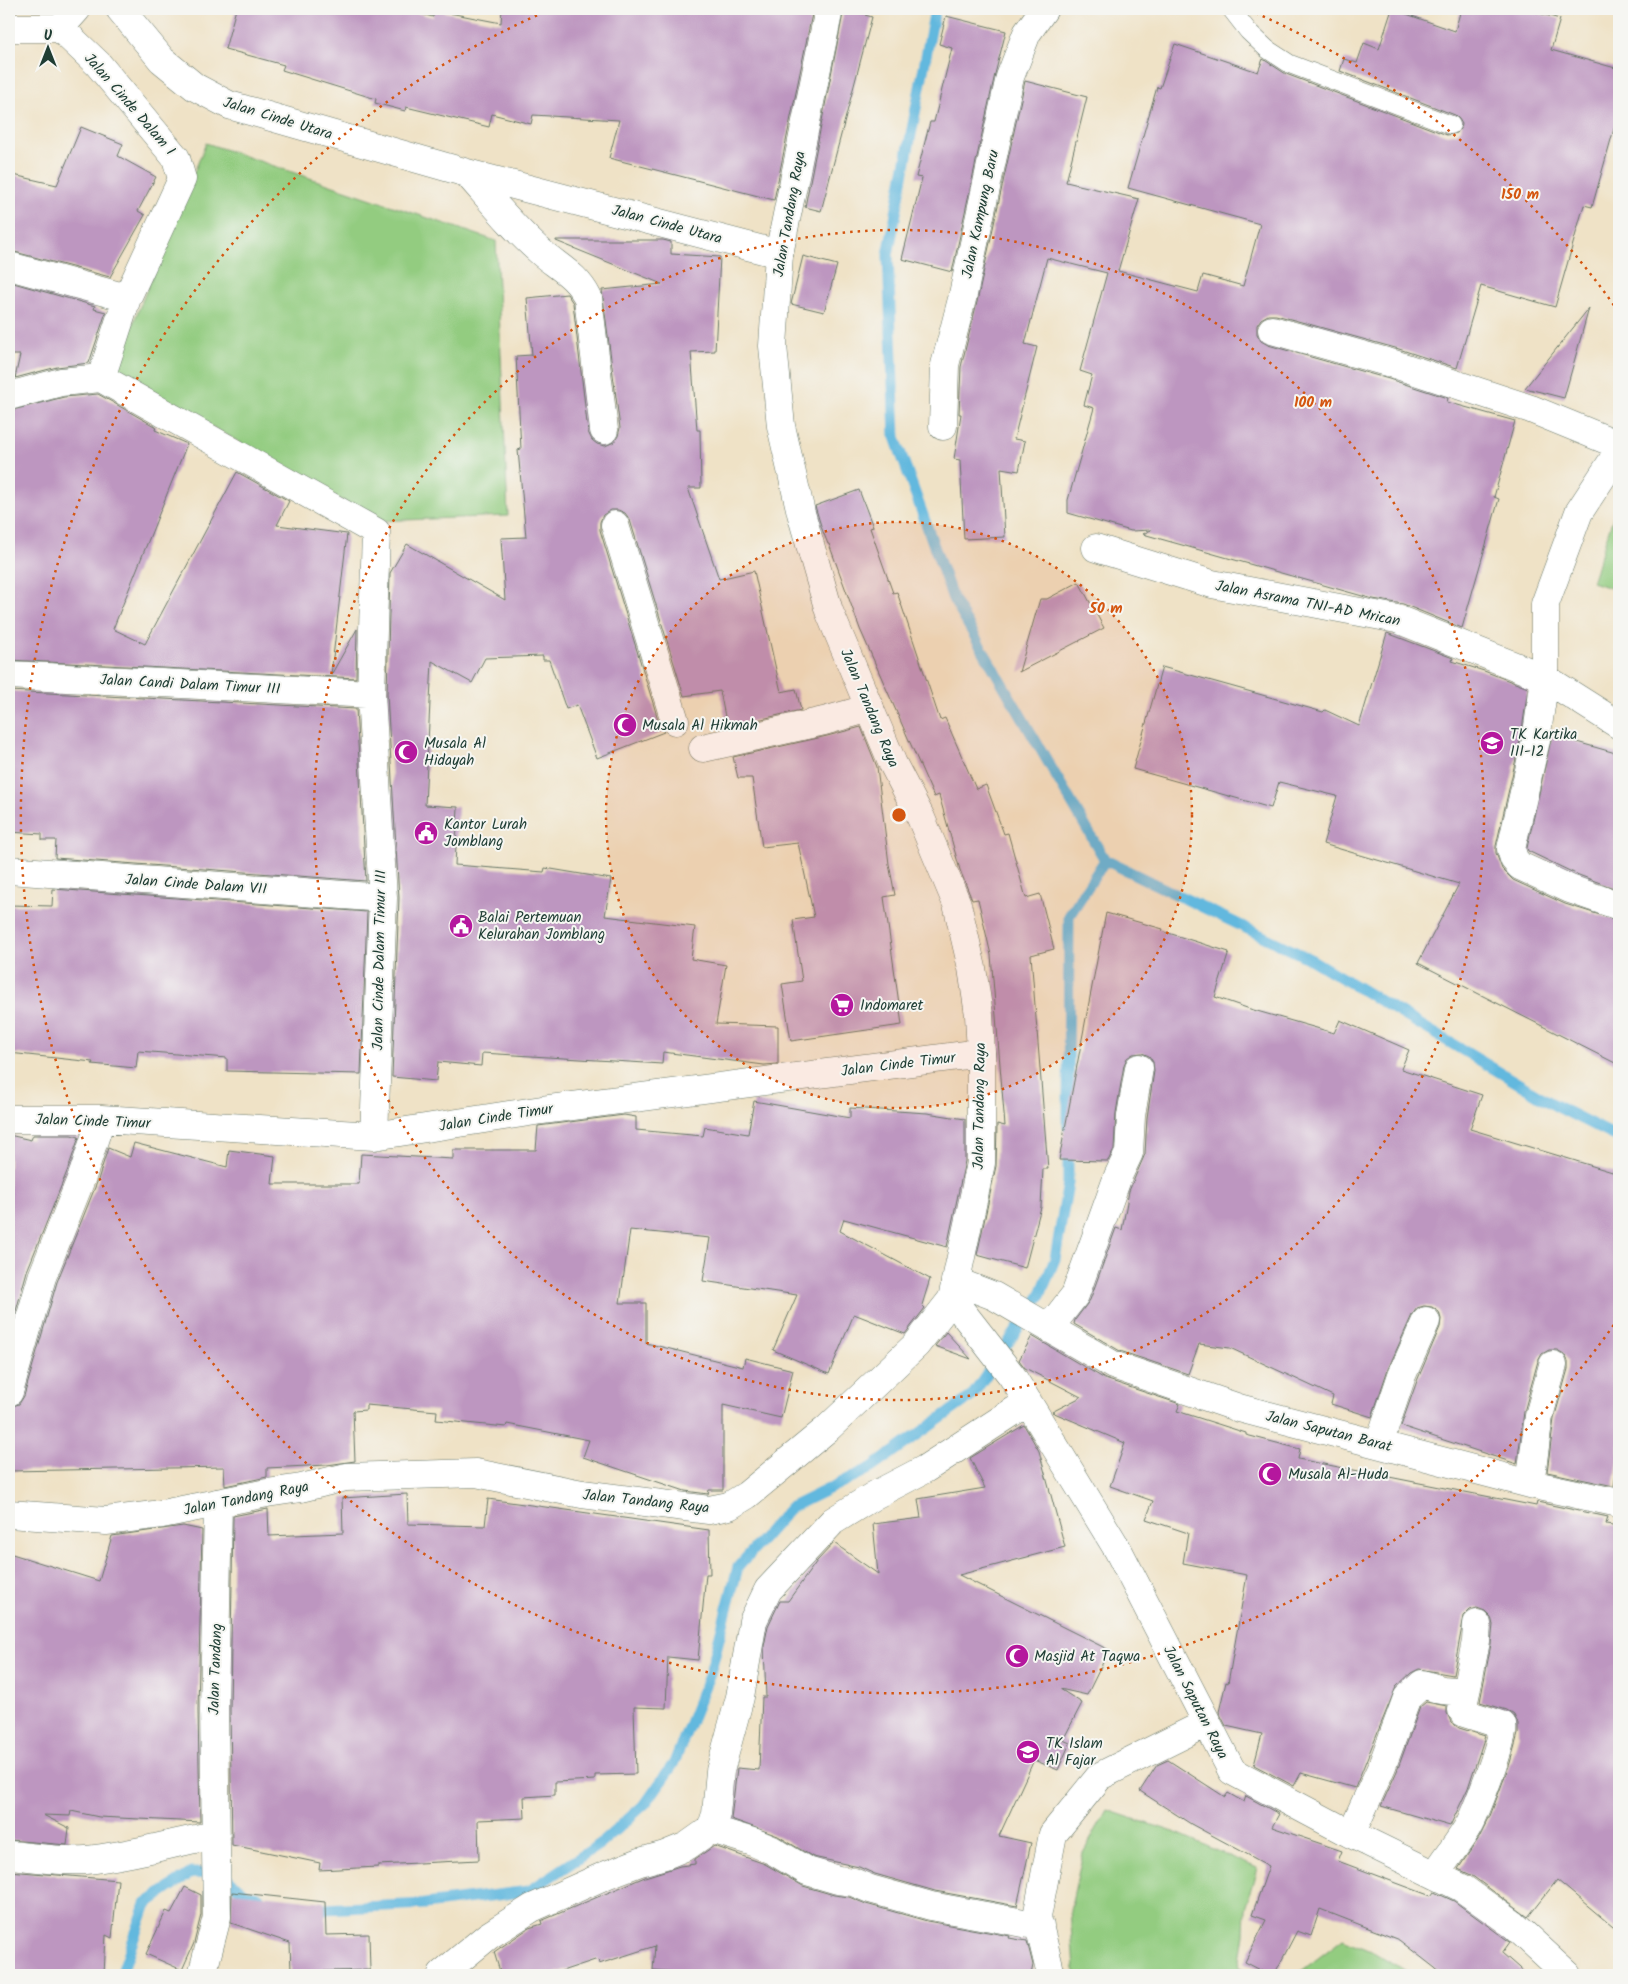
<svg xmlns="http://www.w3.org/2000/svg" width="1628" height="1984" font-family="Kalam,sans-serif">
  <rect width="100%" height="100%" fill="#f6f6f2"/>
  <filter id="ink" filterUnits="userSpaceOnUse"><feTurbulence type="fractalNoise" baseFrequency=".02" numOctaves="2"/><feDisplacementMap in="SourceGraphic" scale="10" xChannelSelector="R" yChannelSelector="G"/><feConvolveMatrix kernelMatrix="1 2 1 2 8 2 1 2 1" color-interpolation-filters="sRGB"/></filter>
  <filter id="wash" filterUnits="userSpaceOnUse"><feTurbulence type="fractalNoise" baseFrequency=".0096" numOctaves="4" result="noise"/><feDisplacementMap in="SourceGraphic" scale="20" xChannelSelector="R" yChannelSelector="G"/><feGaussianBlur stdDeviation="1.12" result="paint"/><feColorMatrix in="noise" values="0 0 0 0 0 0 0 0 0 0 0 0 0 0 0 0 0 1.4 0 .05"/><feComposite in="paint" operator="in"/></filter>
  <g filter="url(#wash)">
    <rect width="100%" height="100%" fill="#efe2c6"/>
    <path fill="#93cc80" stroke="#59845a" d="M206,143L496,241L508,516L378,521L114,371Z
      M1619,499V591L1592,582Z
      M1107,1810L1179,1834L1257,1868L1245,1909L1244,1934L1239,1967L1258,1975H1077L1074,1969L1070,1910L1083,1853Z
      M1343,1939L1375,1953L1411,1975H1296Z"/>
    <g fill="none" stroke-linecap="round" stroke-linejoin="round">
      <path stroke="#62b8de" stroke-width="11" d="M935,9L888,255L895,437L953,599L1105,860L1312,960L1556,1106L1619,1138
        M1068,1127L1069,916L1105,860
        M311,1907L323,1909L425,1904L529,1891L600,1844L646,1803L674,1763L710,1673L738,1567L790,1508L871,1468L972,1396L1040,1296L1055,1259L1068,1183V1146
        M121,1975L146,1904L191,1873L222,1874L247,1895L259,1897"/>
    </g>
    <g id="blocks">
      <path fill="#bd96c0" d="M236,9H401L433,17L434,10L501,23L502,9H813L774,200L609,158L619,120L533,115L531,124L492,114L489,127L406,107L405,111L375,103L376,99L282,70L284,65L225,49Z
        M844,9H868L865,15L872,17L821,211L805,207Z
        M1392,9L1455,31L1461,9H1524L1560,19L1551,50L1619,69V111L1592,207L1584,205L1555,307L1481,286L1457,368L1399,349L1276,315H1268L1261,319L1257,325V334L1261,341L1268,345L1389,379L1448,398L1447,402L1515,421L1494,497L1499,499L1462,628L1403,604L1373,599L1143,534L1151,530L1131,531L1068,513V500L1094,408L1084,405L1092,375L1080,371L1107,273L1047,258L1025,344L1037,347L1014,439L1025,441L1019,471L1001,468L1005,537L964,539L960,460L954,459L961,414H959L961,367L977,302L1025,81L1087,97L1066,182L1139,199L1118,271L1198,292L1203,275L1243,286L1260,224L1128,188L1157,87L1160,88L1175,44L1258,72L1263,59L1286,74L1447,135L1457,133L1461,129L1462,124L1459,119L1455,115L1340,71L1344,59L1357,63L1364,43L1379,49Z
        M946,16L1006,31L995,74L952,272L902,259L922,178L916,177L930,122H934L952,48L939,44Z
        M81,127L123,144L118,156L156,177L138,211L145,215L110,277L11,251V244L9,243V174L57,185Z
        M556,240H663L671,242V254L720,257L715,351L691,352L697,430H700L701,488H688L719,579L754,571L781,692L796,689L801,710L727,727L720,691L684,696L630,520L625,513L618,510H611L603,515L600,522V530L660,726L664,732L597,758L577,705L566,709L549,660H543V656L485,658L472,683L432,661L425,805L458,807L455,865L544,872L545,868L611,879L605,916L695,927L691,959L726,965L716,1024L778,1026V1064L764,1065L663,1052L662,1064L482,1053L481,1066L438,1062L436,1081L392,1077L399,898L387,694L390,573L407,544L505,600L501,538L526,537L518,450L521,449L516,356L532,355L527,298L567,294L573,303L588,432L592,440L597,444L605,446L614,442L618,436L620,428L602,290L662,284L556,241Z
        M803,256L837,265L824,312L791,304Z
        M10,282L95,306L94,309L106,312L89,363L57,367L15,378L20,355H9Z
        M1589,308L1564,398L1525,388Z
        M98,394L156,427L155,430L187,444L113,629L145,644L237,472L289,501L277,525L347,534L331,675L357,629L356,678L9,660V411L64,397Z
        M859,490L873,527L870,528L893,593L897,592L940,720L945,718L976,789L986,785L1004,834L1008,833L1026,898L1040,894L1054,949L1031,955L1048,1169H1043L1041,1207L1025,1268L977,1255L996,1166L997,1124L1005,1126L991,955L978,899L972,900L960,870L939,795L934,797L860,629L829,544H828L822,529L815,506Z
        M1079,582L1104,628L1019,672L1040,599H1047Z
        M1387,633L1453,658L1452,661L1484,671L1528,688L1521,737L1496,846V853L1502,869L1513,880L1565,904L1619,921V1065L1418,963L1459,884L1323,844L1337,796L1279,782L1271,808L1133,769L1162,667L1323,712L1325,710L1359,726Z
        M9,691L356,709L366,881L55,858L56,840H42V834L9,832Z
        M861,727L877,767L889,864L895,895L884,897L902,1025L791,1041L782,984L802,981L793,920L814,917L798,843L762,847L752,778H738L733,757L827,736Z
        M1552,735L1619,754V890L1576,874L1528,851L1527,848Z
        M53,889L367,912L361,1074L227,1071V1058L138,1051L136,1068L92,1064L93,1062L9,1053V905L52,906Z
        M1106,913L1163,929L1162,931L1229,952L1215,997L1250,1009L1334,1033L1340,1020L1409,1050L1401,1069L1482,1095L1470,1129L1619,1174V1456L1614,1486L1547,1472L1554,1419L1568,1369V1361L1564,1354L1557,1350H1549L1542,1354L1538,1361L1524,1412L1517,1464L1401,1426L1417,1381L1440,1327L1441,1319L1439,1312L1432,1307L1424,1306L1417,1308L1412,1315L1388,1369L1372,1417L1331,1404L1333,1396L1230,1348L1199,1344L1188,1374L1120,1351L1074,1324L1075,1320L1090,1300L1116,1228L1122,1230L1129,1191L1145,1154L1147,1118L1154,1071L1153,1062L1149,1056L1142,1053L1133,1054L1127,1058L1124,1065L1116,1113L1114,1149L1108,1161L1059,1160Z
        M754,1101L850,1118V1108L927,1113L965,1119V1161L947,1247L844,1219L840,1231L930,1279L922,1305L925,1308L905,1334L854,1314L829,1374L773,1350L797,1295L703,1281L710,1238L630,1230L620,1303H646V1343L743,1367L745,1358L793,1370L781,1418L723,1405V1490H709L708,1494L685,1491L583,1457L589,1440L507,1424L506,1427L436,1420L437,1411L366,1405V1410L353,1411L355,1461L327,1465L267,1468V1477L225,1486L224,1467L9,1471V1407L19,1404L24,1396L57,1282L98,1180L108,1148L130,1157L134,1143L227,1167L229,1150L275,1156L272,1184H359L361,1154L453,1159V1150H536L538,1126L624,1115L636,1117V1130L703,1136L705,1127L748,1134Z
        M9,1135L31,1140L33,1135H71L79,1137L68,1169L27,1271L9,1336Z
        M946,1332L971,1359L935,1346Z
        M1032,1336L1105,1379L1180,1404L1177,1411L1246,1433V1435L1300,1449L1298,1459L1536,1506L1537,1502L1608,1517L1606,1524L1619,1526V1932L1557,1880L1528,1917L1471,1875L1458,1869L1479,1838L1490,1816L1510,1763L1518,1734V1724L1514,1715L1507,1710L1480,1702L1491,1644L1493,1625L1491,1617L1485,1611L1477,1608L1470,1610L1464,1616L1453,1675L1419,1669L1411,1673L1396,1687L1355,1788L1301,1773L1294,1786L1254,1765L1262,1734L1226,1726L1219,1712L1226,1682L1228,1683L1247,1575L1183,1563L1188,1533L1146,1519L1153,1501L1110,1486L1125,1443L1052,1412L1081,1397L1025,1368L1019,1360Z
        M1024,1425L1039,1451L1065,1547L959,1575L1109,1650L1087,1695L1060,1689L1082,1703L1063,1740L1070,1743L1058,1770L1034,1760L999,1836L1031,1843L1017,1906L935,1891L875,1874L859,1867L813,1857L778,1836L731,1819L737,1768L759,1770L762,1697H766L764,1646L768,1626L780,1601H788L817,1561L834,1543L878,1574L873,1524L921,1518L918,1499L985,1488L970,1458Z
        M407,1494L408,1524L485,1526L488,1499L709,1530L710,1574H706L698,1660L668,1657L666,1708L634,1707L636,1774L595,1775V1780L555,1782V1795L524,1797L525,1818L478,1820L479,1860L378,1865V1867L319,1870L320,1863L232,1845L230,1710L233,1516L268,1509L269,1536L343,1533L342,1498Z
        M183,1526L202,1530L198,1710L200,1822L99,1817L71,1811L70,1816L43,1815L69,1828L67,1845L9,1840V1553L99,1581L112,1536Z
        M1426,1702L1447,1706V1713L1451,1722L1459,1728L1485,1736L1468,1788L1450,1826L1381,1806L1397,1771L1420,1707Z
        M1168,1760L1225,1797L1228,1793L1244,1802L1246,1796L1279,1814L1272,1827L1342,1851L1338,1861L1431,1896L1434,1892L1454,1901L1510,1942L1502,1953L1527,1975H1444L1399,1940L1320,1909L1311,1936L1297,1931L1274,1975H1270L1245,1962L1266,1920L1252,1915L1269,1866L1191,1824L1140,1791L1157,1765Z
        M714,1846L765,1864L803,1886L834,1895L849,1897L866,1904L927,1921L1010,1936L1009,1938L1027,1941L1033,1965L1031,1975H702V1974L653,1970L655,1946L599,1964L598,1959L550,1975H501L494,1952L529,1928L542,1924L541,1921L645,1877L680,1866L695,1864V1859Z
        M9,1871L118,1880L112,1938L106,1935L104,1975H9Z
        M185,1887L201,1895V1915L194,1943L182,1970L146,1954L166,1911L171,1913Z
        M232,1892L325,1902L326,1935L369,1934L370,1970L291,1972L290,1943L231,1923Z"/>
    </g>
  </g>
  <g filter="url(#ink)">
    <use href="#blocks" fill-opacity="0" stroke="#687767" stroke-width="1"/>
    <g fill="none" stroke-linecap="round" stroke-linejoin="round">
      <g stroke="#687767" stroke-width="19">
        <path id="lane" d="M1231,9L1248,31L1267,49L1290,64L1451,125"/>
      </g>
      <g stroke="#687767" stroke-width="29">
        <path id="street" d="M120,9L162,60L195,87L229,105L467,173L779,254
          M9,28H60L77,9
          M60,28L98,64L176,158L182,179L127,298L101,378
          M467,173C491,200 514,229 542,253C560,268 577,276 588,298L604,430
          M9,266L127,298
          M1272,330L1394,364L1531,409L1619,445
          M101,378L376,532L371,694L383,898L374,1136
          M9,396L61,382L101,378
          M943,426L945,365L962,299L1010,77L1027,33L1044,9
          M1619,451L1579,512L1545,604V678L1619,725
          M615,525L675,721
          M1096,548L1212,584L1397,619L1545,678L1536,740L1511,849L1514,859L1520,866L1570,889L1619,906
          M9,675L371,694
          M703,748L824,721L870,708
          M9,870L383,898
          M9,1119H101L374,1136L542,1110L981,1053
          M955,1281L994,1296L1113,1365L1239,1408L1530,1484L1619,1503
          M952,1299L1012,1376L1118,1550L1232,1771L1343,1830L1462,1888L1514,1925L1568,1975
          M1049,1328L1075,1295L1118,1176L1129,1153L1131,1116L1139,1068
          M9,1392L42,1277L83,1174L101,1119
          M1379,1444L1402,1375L1426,1321
          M1530,1484L1539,1416L1553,1365
          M711,1829L753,1842L772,1850L807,1871L838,1880L853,1882L870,1889L931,1906L1040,1926
          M1351,1834L1382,1766L1407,1698L1422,1684L1442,1690L1466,1692L1476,1641L1477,1624
          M9,1855C34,1857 61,1862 86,1860C129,1856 172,1843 215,1835
          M1435,1875C1445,1859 1457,1845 1466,1830C1474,1818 1507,1733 1502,1725L1464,1713L1462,1710L1466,1692
          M442,1974L488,1936L532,1908L606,1875L640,1862L665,1855L687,1846L711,1829L716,1814L720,1771L740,1697L753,1621L768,1590L833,1521L875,1495L925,1469L1028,1402
          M202,1975L217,1917L214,1710L218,1503
          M1051,1975L1037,1917L1053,1834L1100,1776L1207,1723"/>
      </g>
      <g stroke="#687767" stroke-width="29">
        <path id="secondary" d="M9,1514L106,1521L162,1514L267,1493L301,1488L346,1477L476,1473L582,1494L709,1510L729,1506L747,1495L827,1429L916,1345L952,1299L981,1163V1053L979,1015L972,968L957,904L921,818L893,764L829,611L801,513L781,426L773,346L779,254L829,9"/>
      </g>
      <use href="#lane" stroke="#fff" stroke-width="18"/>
      <use href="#street" stroke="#fff" stroke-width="28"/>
      <use href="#secondary" stroke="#fff" stroke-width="28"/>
    </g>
  </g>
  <circle cx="899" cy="815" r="293" fill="#d45610" fill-opacity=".12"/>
  <g fill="none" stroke="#d45610" stroke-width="2.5" stroke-dasharray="2.5 5">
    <circle cx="899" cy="815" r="293"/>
    <circle cx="899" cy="815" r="585"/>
    <path d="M1618 1319A878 878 0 1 1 549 10M1249 10A878 878 0 0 1 1618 311"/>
  </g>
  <defs>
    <g id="mosque-disc" transform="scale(1.25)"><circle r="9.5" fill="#b5179e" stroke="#f6f6f2"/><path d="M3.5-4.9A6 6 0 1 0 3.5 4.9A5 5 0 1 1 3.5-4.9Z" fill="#fff"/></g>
    <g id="school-disc" transform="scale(1.25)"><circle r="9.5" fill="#b5179e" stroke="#f6f6f2"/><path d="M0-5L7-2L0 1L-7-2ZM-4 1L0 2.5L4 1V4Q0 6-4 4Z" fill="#fff"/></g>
    <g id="civic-disc" transform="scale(1.25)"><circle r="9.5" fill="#b5179e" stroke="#f6f6f2"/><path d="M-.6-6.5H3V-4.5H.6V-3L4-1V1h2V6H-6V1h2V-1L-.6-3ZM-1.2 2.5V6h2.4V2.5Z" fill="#fff"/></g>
    <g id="supermarket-disc" transform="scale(1.25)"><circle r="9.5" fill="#b5179e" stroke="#f6f6f2"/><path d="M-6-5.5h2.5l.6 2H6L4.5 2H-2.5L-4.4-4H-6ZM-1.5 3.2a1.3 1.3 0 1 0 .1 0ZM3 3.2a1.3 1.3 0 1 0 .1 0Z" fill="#fff"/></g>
  </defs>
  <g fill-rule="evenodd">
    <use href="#mosque-disc" x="625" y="725"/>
    <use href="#school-disc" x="1492" y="743"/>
    <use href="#mosque-disc" x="406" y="752"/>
    <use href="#civic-disc" x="426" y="833"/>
    <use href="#civic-disc" x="461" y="926"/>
    <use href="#supermarket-disc" x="842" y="1005"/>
    <use href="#mosque-disc" x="1270" y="1474"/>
    <use href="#mosque-disc" x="1017" y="1656"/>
    <use href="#school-disc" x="1028" y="1752"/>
  </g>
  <g text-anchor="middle" stroke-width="4" stroke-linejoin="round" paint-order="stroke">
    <g font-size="15" fill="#1f3d34" stroke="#f6f6f2">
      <text transform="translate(130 104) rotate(49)" y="5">Jalan Cinde Dalam I</text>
      <text transform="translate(278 118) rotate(17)" y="5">Jalan Cinde Utara</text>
      <text transform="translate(789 214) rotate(-80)" y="5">Jalan Tandang Raya</text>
      <text transform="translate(980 214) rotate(-78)" y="5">Jalan Kampung Baru</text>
      <text transform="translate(667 224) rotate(15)" y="5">Jalan Cinde Utara</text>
      <text transform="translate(1308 603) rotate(11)" y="5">Jalan Asrama TNI-AD Mrican</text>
      <text transform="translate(190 684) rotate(3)" y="5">Jalan Candi Dalam Timur III</text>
      <text transform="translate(870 708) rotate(67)" y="5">Jalan Tandang Raya</text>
      <text transform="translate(196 884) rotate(4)" y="5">Jalan Cinde Dalam VII</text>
      <text transform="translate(379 960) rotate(-89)" y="5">Jalan Cinde Dalam Timur III</text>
      <text transform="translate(898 1064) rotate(-7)" y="5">Jalan Cinde Timur</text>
      <text transform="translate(979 1106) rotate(-89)" y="5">Jalan Tandang Raya</text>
      <text transform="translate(496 1117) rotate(-9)" y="5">Jalan Cinde Timur</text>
      <text transform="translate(93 1121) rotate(2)" y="5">Jalan Cinde Timur</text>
      <text transform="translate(1329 1431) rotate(14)" y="5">Jalan Saputan Barat</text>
      <text transform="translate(246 1498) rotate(-11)" y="5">Jalan Tandang Raya</text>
      <text transform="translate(646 1501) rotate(6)" y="5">Jalan Tandang Raya</text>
      <text transform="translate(215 1669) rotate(-88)" y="5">Jalan Tandang</text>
      <text transform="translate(1196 1702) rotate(63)" y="5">Jalan Saputan Raya</text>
    </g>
    <g font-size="15" fill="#1f3d34" stroke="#f6f6f2" text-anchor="start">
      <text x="642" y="730">Musala Al Hikmah</text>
      <text x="1510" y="739">TK Kartika<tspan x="1510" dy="17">III-12</tspan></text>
      <text x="424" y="748">Musala Al<tspan x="424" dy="17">Hidayah</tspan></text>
      <text x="444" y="829">Kantor Lurah<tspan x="444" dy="17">Jomblang</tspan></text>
      <text x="478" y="922">Balai Pertemuan<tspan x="478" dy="17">Kelurahan Jomblang</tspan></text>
      <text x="860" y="1010">Indomaret</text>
      <text x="1288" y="1479">Musala Al-Huda</text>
      <text x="1034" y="1661">Masjid At Taqwa</text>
      <text x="1046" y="1748">TK Islam<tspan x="1046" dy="17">Al Fajar</tspan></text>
    </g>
  </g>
  <circle cx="899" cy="815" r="8" fill="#d45610" stroke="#f6f6f2" stroke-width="2.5"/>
  <g font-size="15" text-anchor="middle" font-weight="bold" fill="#d45610" stroke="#f6f6f2" stroke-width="4" stroke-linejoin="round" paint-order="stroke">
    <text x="1520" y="199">150 m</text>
    <text x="1313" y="407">100 m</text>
    <text x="1106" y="613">50 m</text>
  </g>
  <rect width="1628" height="1984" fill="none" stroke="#f6f6f2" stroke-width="30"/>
  <g transform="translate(48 48)" stroke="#f6f6f2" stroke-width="4" paint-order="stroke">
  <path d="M0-4L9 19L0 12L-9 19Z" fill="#1f3d34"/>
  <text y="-8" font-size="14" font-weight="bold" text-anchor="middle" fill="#1f3d34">U</text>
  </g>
</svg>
